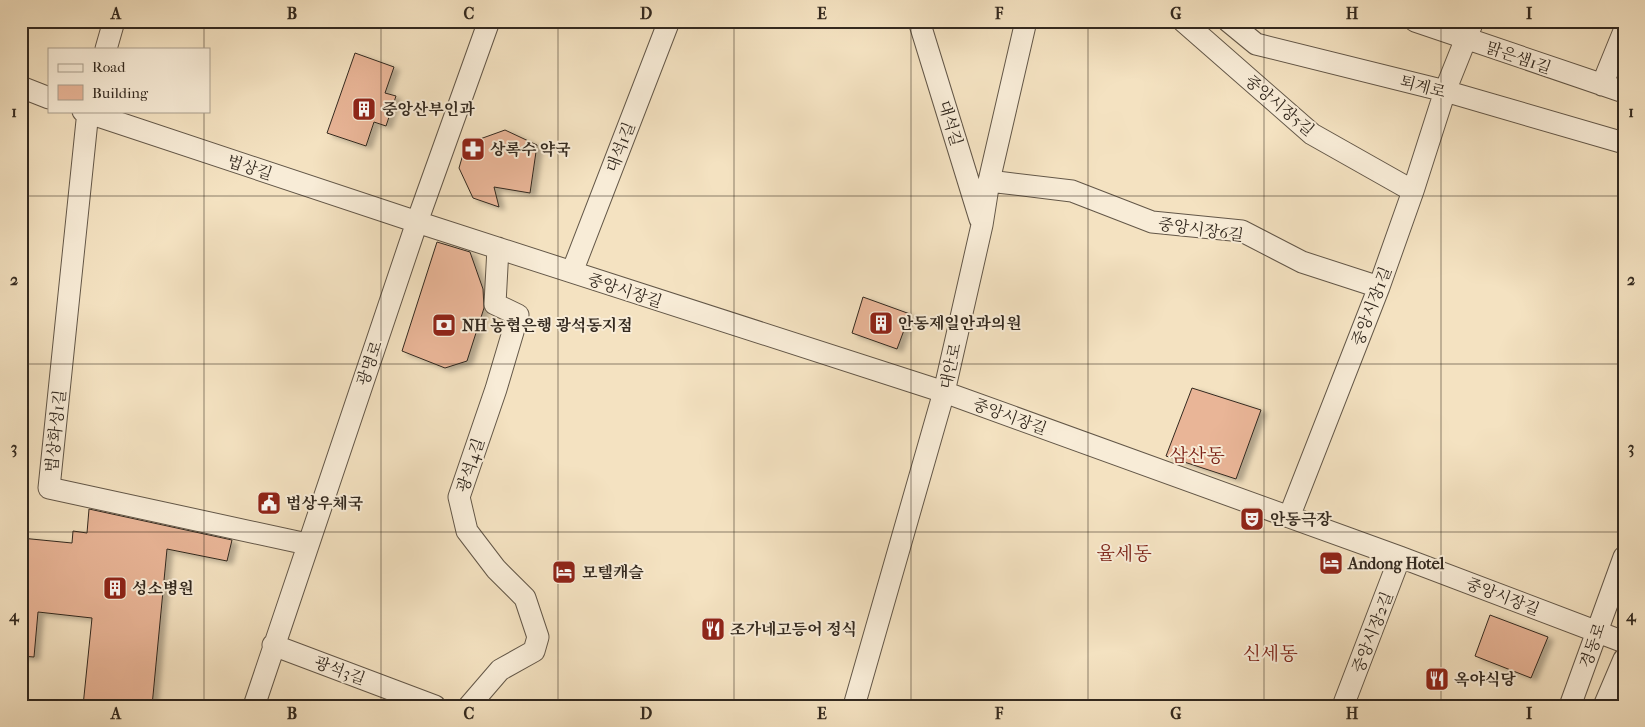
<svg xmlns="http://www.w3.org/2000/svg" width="1645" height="727" font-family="'IM FELL French Canon','Noto Serif KR',serif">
  <defs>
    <filter id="shadow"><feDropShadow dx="5.5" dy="3" stdDeviation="2.5" flood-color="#0004"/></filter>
  </defs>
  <rect width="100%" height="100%" fill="#f4e2c1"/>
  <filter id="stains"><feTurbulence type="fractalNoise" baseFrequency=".004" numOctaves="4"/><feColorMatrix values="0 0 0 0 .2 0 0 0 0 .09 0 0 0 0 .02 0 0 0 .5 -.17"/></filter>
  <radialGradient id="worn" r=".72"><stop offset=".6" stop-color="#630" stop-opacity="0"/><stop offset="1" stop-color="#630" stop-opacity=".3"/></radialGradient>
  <path fill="#e9b597" stroke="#33291f" filter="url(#shadow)" d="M355,53L394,67L385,93L396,96L386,126L374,122L366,146L327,133Z
    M505,130L537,145L530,193L494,187L499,207L473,198L459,168L466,144Z
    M437,242L470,252L483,289L484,308L467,361L445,368L402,351Z
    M863,297L910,314L897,349L852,333Z
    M1192,388L1261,410L1236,479L1166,456Z
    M89,509L232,540L227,561L167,549L152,706H83L92,618L38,612L34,657L21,656V538L72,543L73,531L87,533Z
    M1490,615L1548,637L1531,678L1475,656Z"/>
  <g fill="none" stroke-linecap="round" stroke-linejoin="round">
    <g stroke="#635748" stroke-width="23">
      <path id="minor" d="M919,21L980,219
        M1183,21L1312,134L1413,191
        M1228,21L1256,44L1445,91L1624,143
        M1415,21L1624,92
        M106,49L114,21
        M1602,85L1624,31
        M21,87L49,98
        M83,111L417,222L944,392L1400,557L1624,642
        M88,111L49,488L307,544
        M989,181L1072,191L1152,222L1242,231L1302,262L1379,287
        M572,272L669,21
        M1289,517L1379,287L1413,191L1445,91L1473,21
        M273,645L435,706
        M254,706L417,222L489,21
        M469,706L500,670L534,651L538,637L525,598L496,569L467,531L459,497L496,389L518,315L495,304L498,248
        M854,706L944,392L982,225L989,181L1026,21
        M1343,706L1400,557
        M1570,706L1624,557
        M1604,706L1624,659"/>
    </g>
    <use href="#minor" stroke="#f8ecd7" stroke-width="21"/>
  </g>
  <path fill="none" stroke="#33291f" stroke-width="1" stroke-opacity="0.55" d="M204,21V49M381,21V706M558,21V706M734,21V706M911,21V706M1088,21V706M1264,21V706M1441,21V706M204,111V706M21,196H1624M21,364H1624M21,532H1624"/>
  <defs>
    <g id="building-square" transform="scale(1.25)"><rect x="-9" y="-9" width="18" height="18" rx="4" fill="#8f2418" stroke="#f8ecd7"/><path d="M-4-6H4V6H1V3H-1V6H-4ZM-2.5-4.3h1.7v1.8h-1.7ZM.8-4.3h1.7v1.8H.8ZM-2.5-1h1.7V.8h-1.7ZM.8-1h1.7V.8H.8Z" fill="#fff"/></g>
    <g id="pharmacy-square" transform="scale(1.25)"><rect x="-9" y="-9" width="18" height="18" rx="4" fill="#8f2418" stroke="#f8ecd7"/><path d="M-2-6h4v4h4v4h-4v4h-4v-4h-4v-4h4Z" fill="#fff"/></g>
    <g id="bank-square" transform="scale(1.25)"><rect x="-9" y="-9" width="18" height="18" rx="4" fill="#8f2418" stroke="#f8ecd7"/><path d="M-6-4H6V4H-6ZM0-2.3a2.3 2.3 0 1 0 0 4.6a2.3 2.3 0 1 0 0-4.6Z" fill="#fff"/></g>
    <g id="civic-square" transform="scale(1.25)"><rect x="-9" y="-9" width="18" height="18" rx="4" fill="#8f2418" stroke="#f8ecd7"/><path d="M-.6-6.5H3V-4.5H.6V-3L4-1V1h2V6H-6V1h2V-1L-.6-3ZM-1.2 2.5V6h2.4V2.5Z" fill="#fff"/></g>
    <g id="theatre-square" transform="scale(1.25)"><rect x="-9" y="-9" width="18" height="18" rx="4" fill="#8f2418" stroke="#f8ecd7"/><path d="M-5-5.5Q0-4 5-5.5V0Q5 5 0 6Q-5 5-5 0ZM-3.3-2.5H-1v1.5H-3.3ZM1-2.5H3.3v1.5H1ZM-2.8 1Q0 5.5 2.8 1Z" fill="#fff"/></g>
    <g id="hotel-square" transform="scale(1.25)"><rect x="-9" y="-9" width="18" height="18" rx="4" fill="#8f2418" stroke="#f8ecd7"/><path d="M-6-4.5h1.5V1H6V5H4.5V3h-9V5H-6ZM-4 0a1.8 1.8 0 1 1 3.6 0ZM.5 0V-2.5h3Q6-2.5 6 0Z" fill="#fff"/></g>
    <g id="restaurant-square" transform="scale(1.25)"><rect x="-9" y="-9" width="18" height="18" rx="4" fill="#8f2418" stroke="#f8ecd7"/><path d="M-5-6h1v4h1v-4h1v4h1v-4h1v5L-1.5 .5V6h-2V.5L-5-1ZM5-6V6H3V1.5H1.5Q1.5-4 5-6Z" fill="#fff"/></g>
  </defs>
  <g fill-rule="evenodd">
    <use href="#building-square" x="364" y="109"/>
    <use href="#pharmacy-square" x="473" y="149"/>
    <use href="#building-square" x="881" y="323"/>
    <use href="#bank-square" x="444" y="325"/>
    <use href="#civic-square" x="269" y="503"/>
    <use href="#theatre-square" x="1252" y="519"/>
    <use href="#hotel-square" x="1331" y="563"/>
    <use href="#hotel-square" x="564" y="572"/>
    <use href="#building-square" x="115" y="588"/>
    <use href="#restaurant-square" x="713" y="629"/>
    <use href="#restaurant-square" x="1437" y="679"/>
  </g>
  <g text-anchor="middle" stroke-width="4" stroke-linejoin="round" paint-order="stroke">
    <g font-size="16" fill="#33291f" stroke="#f8ecd7">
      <text transform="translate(1519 57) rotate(19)" y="6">맑은샘1길</text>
      <text transform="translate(1423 86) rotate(15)" y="6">퇴계로</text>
      <text transform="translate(1280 105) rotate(40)" y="6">중앙시장5길</text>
      <text transform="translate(951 123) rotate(73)" y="6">대석길</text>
      <text transform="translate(620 147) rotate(-69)" y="6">대석1길</text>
      <text transform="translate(250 167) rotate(18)" y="6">법상길</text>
      <text transform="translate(1201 229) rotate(8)" y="6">중앙시장6길</text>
      <text transform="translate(625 290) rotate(18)" y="6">중앙시장길</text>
      <text transform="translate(1371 306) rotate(-69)" y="6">중앙시장1길</text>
      <text transform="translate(369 363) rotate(-71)" y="6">광명로</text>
      <text transform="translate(950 366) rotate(-77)" y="6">대안로</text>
      <text transform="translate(1010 416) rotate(20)" y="6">중앙시장길</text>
      <text transform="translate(55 431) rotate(-84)" y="6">법상화성1길</text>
      <text transform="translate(470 465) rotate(-72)" y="6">광석4길</text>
      <text transform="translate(1503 596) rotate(21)" y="6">중앙시장길</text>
      <text transform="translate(1372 632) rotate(-69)" y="6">중앙시장2길</text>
      <text transform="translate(1592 645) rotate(-71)" y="6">경동로</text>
      <text transform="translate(340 670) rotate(20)" y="6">광석3길</text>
    </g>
    <g font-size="16" font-weight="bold" fill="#33291f" stroke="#f8ecd7" text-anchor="start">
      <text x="382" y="115">중앙산부인과</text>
      <text x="490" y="155">상록수 약국</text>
      <text x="898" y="329">안동제일안과의원</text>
      <text x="462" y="331">NH 농협은행 광석동지점</text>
      <text x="286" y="509">법상우체국</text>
      <text x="1270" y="525">안동극장</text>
      <text x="1348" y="569">Andong Hotel</text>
      <text x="582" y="578">모텔캐슬</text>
      <text x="132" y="594">성소병원</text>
      <text x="730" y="635">조가네고등어 정식</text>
      <text x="1454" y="685">옥야식당</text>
    </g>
    <g font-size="19" fill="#7a1f14" stroke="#f8ecd7">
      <text x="1197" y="462">삼산동</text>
      <text x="1124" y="560">율세동</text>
      <text x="1270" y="660">신세동</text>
    </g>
  </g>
  <rect width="1645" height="727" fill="none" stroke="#f4e2c1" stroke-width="55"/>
  <rect x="48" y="48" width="162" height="65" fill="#f8ecd7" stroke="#a99e8d"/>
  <rect x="58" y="64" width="25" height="8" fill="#f8ecd7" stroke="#a99e8d"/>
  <text x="92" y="72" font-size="15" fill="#33291f">Road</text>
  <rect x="58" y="85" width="25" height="15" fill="#e9b597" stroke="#a99e8d"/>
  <text x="92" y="98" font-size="15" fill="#33291f">Building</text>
  <rect x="28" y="28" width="1590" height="672" fill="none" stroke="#33291f" stroke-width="2"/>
  <g font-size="16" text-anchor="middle" font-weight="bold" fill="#33291f">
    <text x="116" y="19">A</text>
    <text x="292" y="19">B</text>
    <text x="469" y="19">C</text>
    <text x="646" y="19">D</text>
    <text x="822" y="19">E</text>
    <text x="999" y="19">F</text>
    <text x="1176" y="19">G</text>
    <text x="1352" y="19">H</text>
    <text x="1529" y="19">I</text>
    <text x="14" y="117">1</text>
    <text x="1631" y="117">1</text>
    <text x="14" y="285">2</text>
    <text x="1631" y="285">2</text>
    <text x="14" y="453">3</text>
    <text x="1631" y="453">3</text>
    <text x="14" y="621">4</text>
    <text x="1631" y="621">4</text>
    <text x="116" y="719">A</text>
    <text x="292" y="719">B</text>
    <text x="469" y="719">C</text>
    <text x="646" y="719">D</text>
    <text x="822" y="719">E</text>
    <text x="999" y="719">F</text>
    <text x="1176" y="719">G</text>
    <text x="1352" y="719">H</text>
    <text x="1529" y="719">I</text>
  </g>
  <rect width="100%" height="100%" filter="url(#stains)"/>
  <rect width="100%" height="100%" fill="url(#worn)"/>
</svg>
